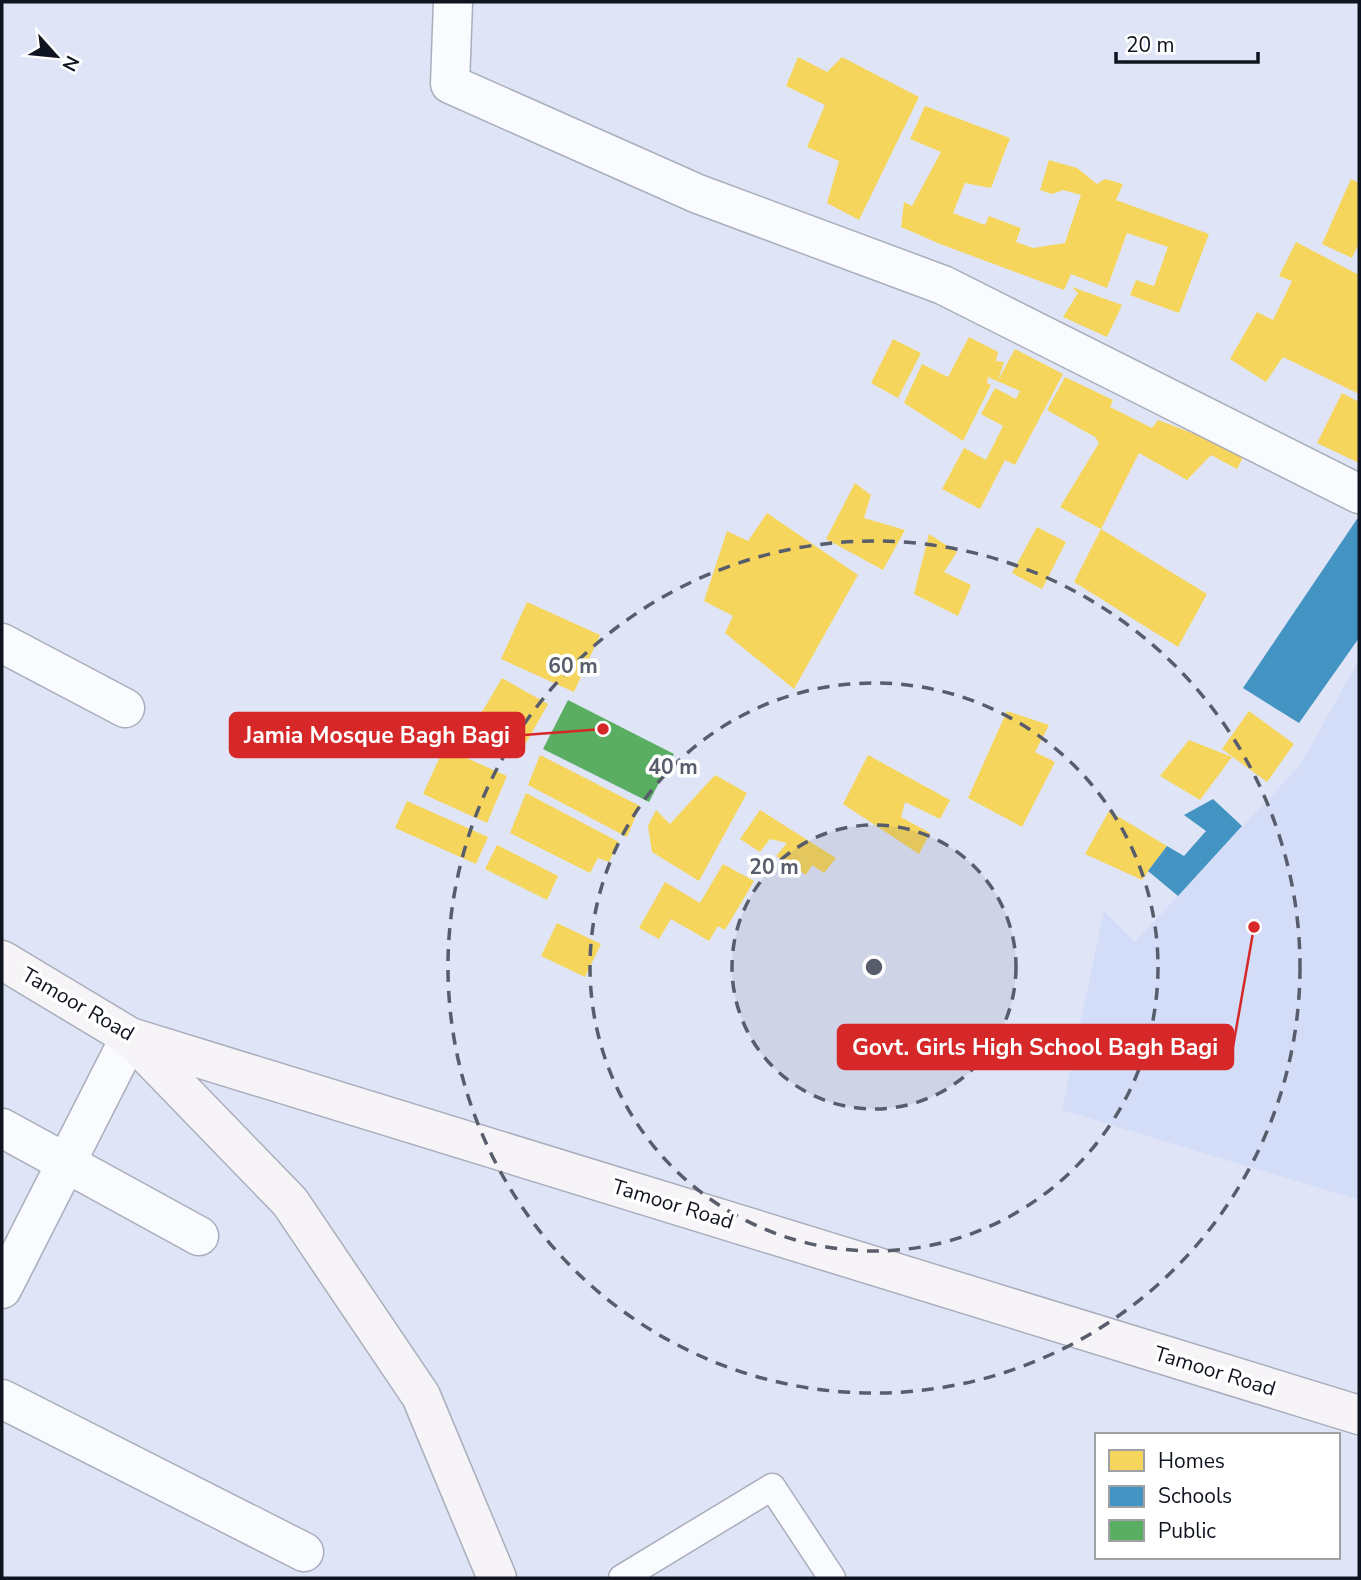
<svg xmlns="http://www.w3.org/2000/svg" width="1361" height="1580" font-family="'Nunito Sans',sans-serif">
  <rect width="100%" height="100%" fill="#dfe5f6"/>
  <path fill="#d3ddf8" d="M1359,660V1200L1062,1110L1104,911L1135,942L1300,765Z"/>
  <path fill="#f6d55c" d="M798,57L827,72L842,57L919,97L859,220L827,203L839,161L807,147L825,105L786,86Z
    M925,106L1010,138L991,188L965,183L953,213L985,225L989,216L1021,228L1016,242L1033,248L1065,243L1081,195L1063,190L1052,194L1040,190L1049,160L1077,168L1097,184L1105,179L1123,184L1116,200L1209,234L1179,313L1130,295L1136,280L1154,286L1168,247L1127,233L1107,288L1071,274L1064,290L940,244L901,227L904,202L912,206L941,152L910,139Z
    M1351,179L1359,183V243L1352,258L1322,244Z
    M1296,242L1359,275V394L1283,357L1266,382L1230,359L1257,312L1273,320L1292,281L1279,276Z
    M1072,287L1122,305L1107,337L1063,317L1078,293Z
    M969,337L998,352L996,361L1004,362L998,380L1015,349L1063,374L1015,465L1005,460L980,509L942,489L964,448L986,460L1003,426L981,414L995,388L1016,399L1020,391L988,377L987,383L991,385L963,441L904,403L922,364L948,377Z
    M893,339L921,353L898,398L871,383Z
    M1065,377L1113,400L1110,407L1152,428L1158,420L1245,453L1237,469L1211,455L1187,480L1139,453L1101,529L1060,507L1099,443L1095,437L1047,410Z
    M1342,393L1359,402V463L1317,443Z
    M855,483L871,495L864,518L905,530L883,570L826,539Z
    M767,513L858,575L794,689L725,633L733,616L704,601L727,531L748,541Z
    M1037,527L1066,542L1042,589L1012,573Z
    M1101,529L1207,594L1178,647L1074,582Z
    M929,534L957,552L944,572L971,585L958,616L914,594Z
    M527,602L600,635L574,692L501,659Z
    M502,678L548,704L526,743L479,717Z
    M1007,711L1049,725L1035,752L1055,762L1022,827L968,798Z
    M1249,711L1294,744L1267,782L1222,749Z
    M1189,740L1232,757L1200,800L1160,776Z
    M444,748L507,776L487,823L423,794Z
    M540,755L640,806L627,837L528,785Z
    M868,755L950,800L940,819L905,802L901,817L930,833L919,854L843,804Z
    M715,775L747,793L699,881L652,852L648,826L656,810L670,824Z
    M526,793L619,842L609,862L598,858L590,873L510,833Z
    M407,801L488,837L476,864L395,828Z
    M760,810L820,848L836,858L824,873L812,865L806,875L776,856L787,843L770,839L760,852L740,839Z
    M1109,811L1167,846L1142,880L1085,854Z
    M497,845L558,876L547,900L485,869Z
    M723,864L754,881L725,930L718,926L709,941L671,919L659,939L639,928L665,882L700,903Z
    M557,923L601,944L585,977L541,956Z"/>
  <path fill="#4393c3" d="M1357,519L1359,520V638L1299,723L1243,688Z
    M1213,799L1242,826L1178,896L1148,871L1167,846L1184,856L1206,831L1184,815Z"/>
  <path fill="#5aae61" d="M568,700L674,754L649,802L543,749Z"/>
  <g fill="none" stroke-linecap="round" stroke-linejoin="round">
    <g stroke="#a9aebc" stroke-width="29">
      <path id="lane" d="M622,1578L772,1487L832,1578"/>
    </g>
    <g stroke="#a9aebc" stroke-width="41">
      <path id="street" d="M453,2L450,84L698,194L943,285L1359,494
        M2,643L125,708
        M2,1128L199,1236
        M2,1289L130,1037
        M2,1399L304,1552"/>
    </g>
    <g stroke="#a9aebc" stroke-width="41">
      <path id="secondary" d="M2,960L130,1037L1359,1415
        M134,1041L290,1202L421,1396L497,1578"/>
    </g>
    <use href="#lane" stroke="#fafbfe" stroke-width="26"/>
    <use href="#street" stroke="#fafbfe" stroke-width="38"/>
    <use href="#secondary" stroke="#f6f4f7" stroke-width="38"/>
  </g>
  <circle cx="874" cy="967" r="142" fill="#585d6c" fill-opacity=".12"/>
  <g fill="none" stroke="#585d6c" stroke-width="3.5" stroke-dasharray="12 9">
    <circle cx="874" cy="967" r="142"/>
    <circle cx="874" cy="967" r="284"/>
    <circle cx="874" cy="967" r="426"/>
  </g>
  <g text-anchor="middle" stroke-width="7" stroke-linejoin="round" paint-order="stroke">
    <g font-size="21" fill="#101421" stroke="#fff">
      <text transform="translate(78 1004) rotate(30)" y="7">Tamoor Road</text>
      <text transform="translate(673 1204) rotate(17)" y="7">Tamoor Road</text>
      <text transform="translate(1215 1371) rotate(17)" y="7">Tamoor Road</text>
    </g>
  </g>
  <circle cx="874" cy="967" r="10" fill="#585d6c" stroke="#fff" stroke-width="3.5"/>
  <g font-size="21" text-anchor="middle" font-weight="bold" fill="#585d6c" stroke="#fff" stroke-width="7" stroke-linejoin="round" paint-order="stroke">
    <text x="573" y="673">60 m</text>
    <text x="673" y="774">40 m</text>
    <text x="774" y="874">20 m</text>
  </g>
  <path fill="none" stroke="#d62828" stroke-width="2.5" d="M603 729L524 735M1254 927L1233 1047"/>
  <g fill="#d62828" stroke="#fff" stroke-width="2.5">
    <circle cx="603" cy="729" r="7"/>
    <circle cx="1254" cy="927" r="7"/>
  </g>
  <g fill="#d62828" stroke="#d62828" stroke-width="2.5">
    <rect x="230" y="713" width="294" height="44" rx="7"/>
    <rect x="838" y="1025" width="395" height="44" rx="7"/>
  </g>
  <g font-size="23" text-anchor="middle" font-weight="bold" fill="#fff">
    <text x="377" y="743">Jamia Mosque Bagh Bagi</text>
    <text x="1035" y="1055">Govt. Girls High School Bagh Bagi</text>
  </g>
  <rect width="1361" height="1580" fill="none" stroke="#101421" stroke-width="7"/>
  <rect x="1095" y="1433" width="245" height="126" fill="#ffffff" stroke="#9fa1a6" stroke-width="2"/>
  <rect x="1109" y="1450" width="35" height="21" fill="#f6d55c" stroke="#9fa1a6" stroke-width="2"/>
  <text x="1158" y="1468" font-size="21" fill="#101421">Homes</text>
  <rect x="1109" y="1486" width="35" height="21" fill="#4393c3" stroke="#9fa1a6" stroke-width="2"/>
  <text x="1158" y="1503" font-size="21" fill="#101421">Schools</text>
  <rect x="1109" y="1520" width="35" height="21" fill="#5aae61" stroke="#9fa1a6" stroke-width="2"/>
  <text x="1158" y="1538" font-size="21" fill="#101421">Public</text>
  <g transform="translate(56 56) rotate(117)" stroke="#ffffff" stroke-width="5" paint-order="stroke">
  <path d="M0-5L12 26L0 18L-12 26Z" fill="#101421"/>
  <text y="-10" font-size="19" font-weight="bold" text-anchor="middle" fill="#101421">N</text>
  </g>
  <path d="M1116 52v10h142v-10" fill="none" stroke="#101421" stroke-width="3.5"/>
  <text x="1126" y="52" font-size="21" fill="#101421" stroke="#ffffff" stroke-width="5" paint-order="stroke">20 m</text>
</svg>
